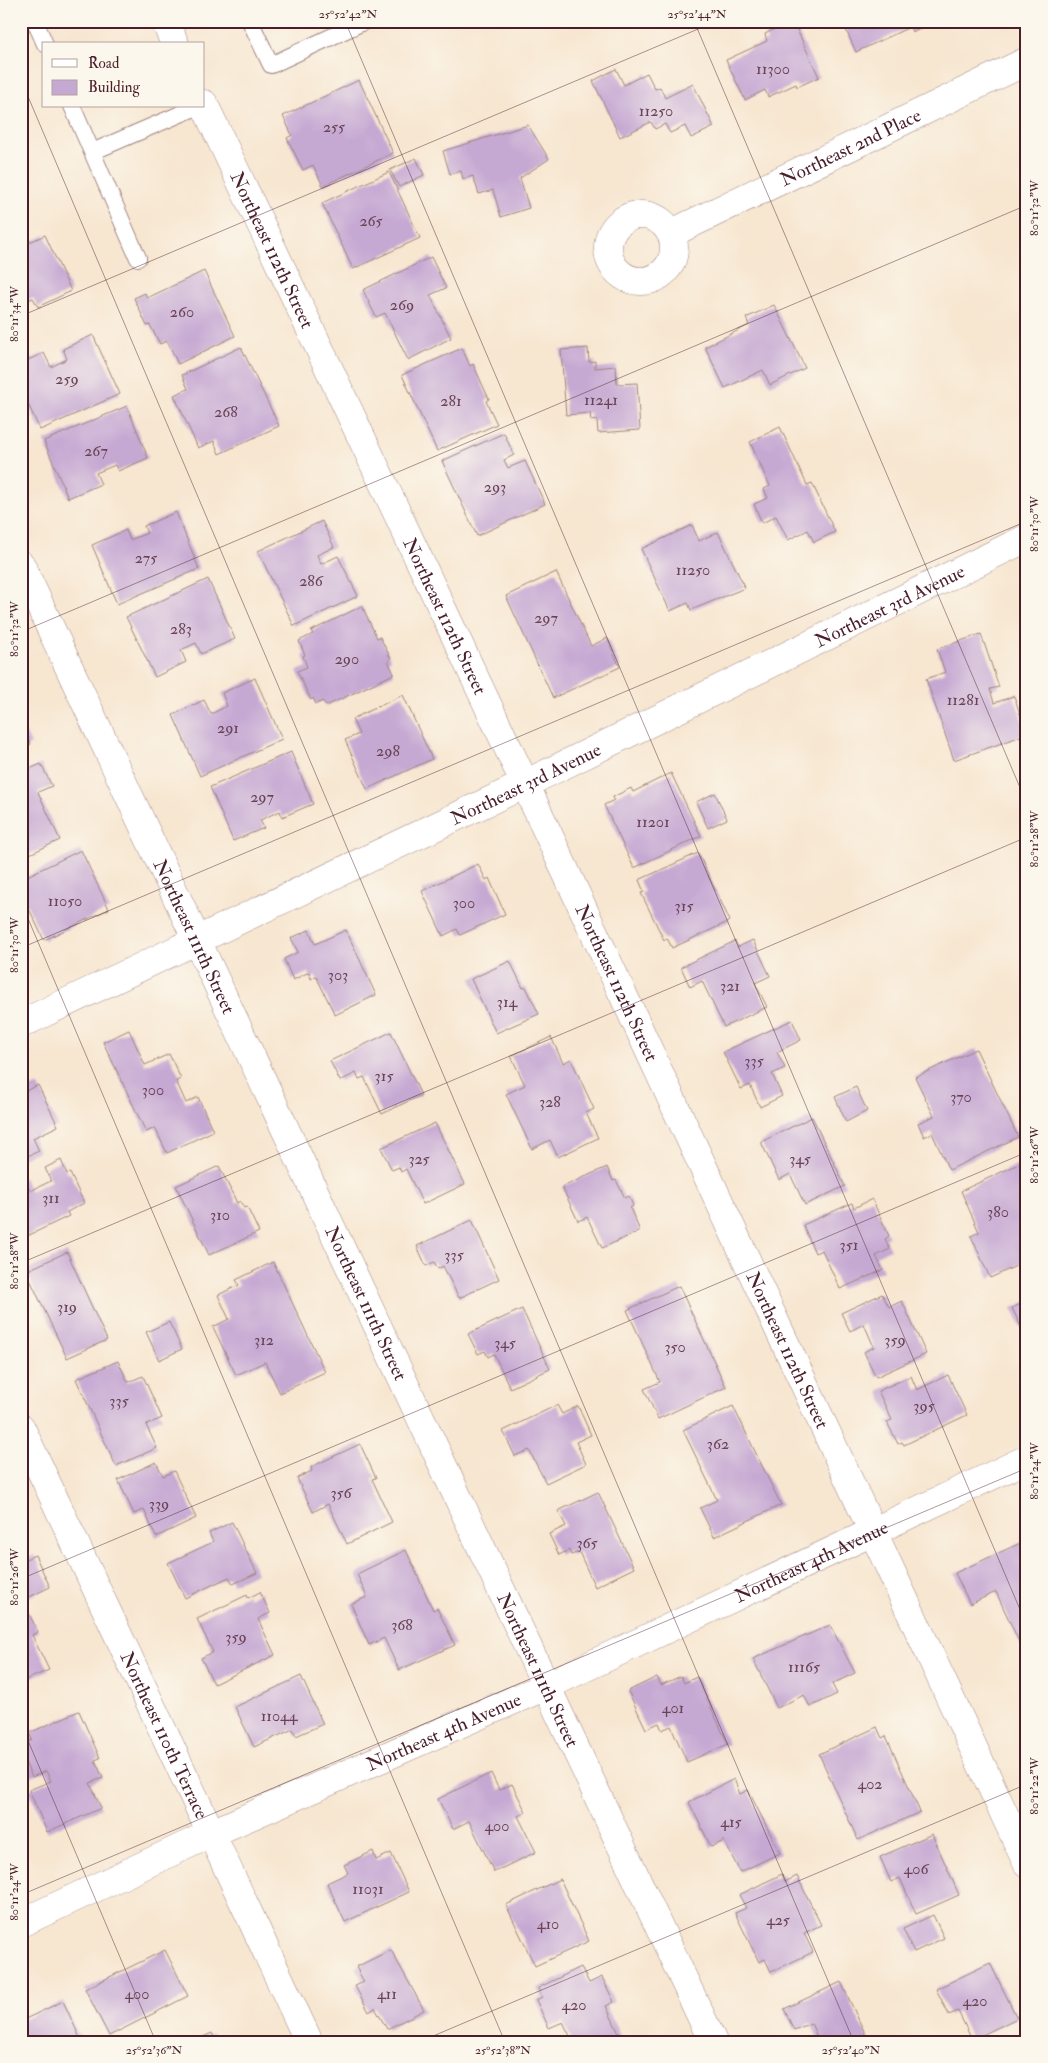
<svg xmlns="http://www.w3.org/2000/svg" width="1048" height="2063" font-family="'IM FELL Double Pica',serif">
  <rect width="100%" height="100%" fill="#fbf7ec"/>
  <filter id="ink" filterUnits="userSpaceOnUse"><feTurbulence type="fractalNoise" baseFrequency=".02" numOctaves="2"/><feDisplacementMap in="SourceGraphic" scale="10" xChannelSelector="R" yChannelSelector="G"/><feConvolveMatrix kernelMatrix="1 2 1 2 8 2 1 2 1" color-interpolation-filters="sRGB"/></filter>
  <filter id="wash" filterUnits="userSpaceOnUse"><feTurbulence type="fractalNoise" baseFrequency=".0096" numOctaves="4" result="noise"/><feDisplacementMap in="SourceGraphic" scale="20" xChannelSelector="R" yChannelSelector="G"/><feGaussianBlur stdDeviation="1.12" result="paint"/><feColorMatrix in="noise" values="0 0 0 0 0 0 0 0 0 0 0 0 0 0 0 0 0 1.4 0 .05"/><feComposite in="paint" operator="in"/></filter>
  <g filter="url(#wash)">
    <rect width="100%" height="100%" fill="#f7e6d0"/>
    <g id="blocks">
      <path fill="#c6a9d3" d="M790,21H793L819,77L797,87L796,84L768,97L765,90L745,100L726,60L767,41L765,34Z
        M842,21H935L912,32L910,27L856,52Z
        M616,69L624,85L647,73L655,89L660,87L665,98L693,84L714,127L691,138L685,126L670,133L665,124L655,129L651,122L620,137L593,81Z
        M359,80L393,153L323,186L313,165L303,170L287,138L292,135L283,116Z
        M528,125L549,159L520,178L529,208L501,217L493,190L479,194L473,176L463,179L461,171L450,174L443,151Z
        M416,158L424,175L399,187L390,170Z
        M389,172L420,238L353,269L322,203Z
        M45,235L71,291L38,307L33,298L21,303V246Z
        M431,257L446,288L430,295L451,338L408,360L385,313L376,317L363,290Z
        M204,271L235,336L178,364L167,341L160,344L150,325L147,326L134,298L145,293L147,298Z
        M774,305L805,368L770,385L763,370L725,388L705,347L749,325L746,318Z
        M93,335L120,394L40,430L21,389V363L44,353L51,367L67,359L63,349Z
        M241,347L279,426L219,454L214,441L198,448L174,395L188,389L182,375Z
        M462,348L470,366L473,364L489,399L486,401L497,424L437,451L402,375Z
        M588,348L589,362L595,361V368L616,366L617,384L637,383L640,430L598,433L597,420L591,421L590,413L566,415L561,350Z
        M127,406L148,458L118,471L115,465L96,473L101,484L68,498L44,441Z
        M780,427L807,485L812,483L835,532L814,542L808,530L788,540L776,516L762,523L754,504L768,498L764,489L770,486L750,442Z
        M504,433L514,455L504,460L508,468L525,461L545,504L477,536L442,461Z
        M176,512L199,569L117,604L92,545L126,530L130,540L147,533L144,526Z
        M322,521L334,547L317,555L321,564L338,556L358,596L294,626L258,551Z
        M692,525L699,541L718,532L745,588L691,610L688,603L670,611L641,549Z
        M556,572L591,646L607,638L620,667L553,698L506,596Z
        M208,579L235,639L201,654L196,643L181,650L186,662L155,677L126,617Z
        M362,606L377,638L380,637L391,659L388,661L394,674L326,706L323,701L316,704L313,698L311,700L297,671L307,667L303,656L305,655L299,641L313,634L311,631Z
        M981,634L999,687L990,689L994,703L1014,696L1027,734L954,760L926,679L945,672L937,649Z
        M255,678L282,739L200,776L173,715L204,700L211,714L227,706L222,693Z
        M403,695L432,759L367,789L345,740L359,734L352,719Z
        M21,724L31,744L21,749Z
        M291,752L313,804L282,817L280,811L260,820L264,828L233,841L210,787Z
        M41,764L52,786L38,792L60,840L21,858V773Z
        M671,773L701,836L634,868L604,805L614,800L613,797L631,788L633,792Z
        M715,793L727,819L708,828L696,802Z
        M81,850L109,909L44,940L21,892V879Z
        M698,853L730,921L672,948L667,938L664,940L641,893L644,892L639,880Z
        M478,864L486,880L489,878L505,914L460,935L457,929L443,936L422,891Z
        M309,930L315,944L346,930L376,995L335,1015L316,976L311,979L309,972L293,980L284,959L298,952L291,938Z
        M753,940L770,976L755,983L767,1007L724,1027L702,981L690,987L681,967L735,941L738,947Z
        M510,961L523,988L526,987L539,1014L496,1033L471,979Z
        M792,1020L801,1040L777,1052L785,1068L772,1074L782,1096L760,1107L750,1085L741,1089L723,1052Z
        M129,1030L145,1065L169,1054L181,1079L176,1081L186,1103L198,1097L213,1131L167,1153L155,1128L146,1132L103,1042Z
        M391,1032L421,1095L382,1114L364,1077L359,1079L356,1073L340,1081L330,1061Z
        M551,1037L563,1063L571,1059L594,1109L586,1113L598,1138L558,1157L550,1140L532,1149L506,1094L525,1085L511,1056Z
        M976,1049L1018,1137L949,1170L932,1133L924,1137L918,1123L934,1116L915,1077Z
        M38,1085L58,1126L33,1138L39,1151L21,1159V1093Z
        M856,1087L867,1111L846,1122L835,1097Z
        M812,1117L845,1186L805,1205L790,1174L779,1180L761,1142Z
        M435,1123L465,1184L423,1204L406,1169L401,1172L399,1167L392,1170L381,1148Z
        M61,1160L67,1174L70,1173L84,1203L67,1212L69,1216L21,1239V1179L24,1178L30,1191L51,1181L45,1168Z
        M1027,1160V1261L990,1278L971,1236L979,1232L961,1191Z
        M219,1166L237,1203L240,1201L244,1208L247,1207L259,1232L209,1255L176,1186Z
        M607,1167L613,1181L616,1180L625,1198L629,1196L633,1206L630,1208L640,1231L602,1248L587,1217L578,1221L562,1187Z
        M872,1199L889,1236L885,1239L890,1249L876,1256L883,1270L840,1289L822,1250L815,1253L803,1225L852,1203L854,1208Z
        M472,1220L499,1279L459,1298L443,1266L438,1269L434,1262L426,1266L417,1246Z
        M67,1252L107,1340L67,1358L26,1271Z
        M273,1262L325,1372L280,1393L265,1362L236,1375L213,1327L229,1319L218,1295L239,1285L236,1280Z
        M679,1286L726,1387L658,1419L644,1389L660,1382L627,1310Z
        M882,1294L889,1307L902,1301L926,1354L876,1377L864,1352L874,1347L864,1324L850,1331L841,1313Z
        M1027,1301V1339L1012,1308Z
        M522,1309L550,1369L510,1388L494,1354L488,1357L485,1351L478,1354L468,1334Z
        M169,1322L182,1349L159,1360L146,1332Z
        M118,1361L128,1382L143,1376L162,1418L146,1425L157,1448L116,1466L76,1379Z
        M948,1375L967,1415L904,1445L902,1442L898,1444L887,1422L892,1420L878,1391L911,1376L917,1390Z
        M557,1405L562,1414L578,1406L591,1435L576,1442L586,1464L546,1483L529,1450L515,1456L503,1431Z
        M733,1406L781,1505L714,1537L700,1508L717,1500L683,1430Z
        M360,1444L376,1478L372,1479L392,1522L347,1544L328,1504L313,1512L297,1478L312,1471L311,1467Z
        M156,1462L163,1476L174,1471L196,1518L156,1537L144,1510L134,1514L118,1480Z
        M598,1492L634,1568L595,1587L579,1552L571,1555L569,1550L559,1555L549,1534L566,1526L558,1511Z
        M232,1522L257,1573L233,1584L229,1577L185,1598L168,1563L213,1542L209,1533Z
        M1027,1540V1643L1021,1646L996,1592L970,1604L955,1573Z
        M406,1550L433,1610L437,1608L455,1645L399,1670L384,1638L369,1645L351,1604L367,1597L357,1574Z
        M35,1555L50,1587L21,1601V1561Z
        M260,1592L270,1613L258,1619L275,1655L214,1684L201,1658L213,1652L197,1619L247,1595L248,1598Z
        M28,1612L38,1632L32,1635L49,1670L21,1682V1615Z
        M830,1625L855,1673L832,1684L837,1694L810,1707L804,1695L777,1708L753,1659Z
        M301,1676L323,1724L296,1736L293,1729L254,1747L235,1707Z
        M681,1676L684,1683L697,1677L728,1744L687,1762L671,1726L662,1730L659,1723L646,1729L628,1691L657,1677L661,1685Z
        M79,1711L100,1758L95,1760L103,1778L90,1783L101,1808L47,1832L29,1790L51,1781L46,1771L32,1777L21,1754V1745L32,1740L29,1733Z
        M877,1727L882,1738L886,1736L920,1812L858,1840L819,1754Z
        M491,1773L499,1790L512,1784L526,1812L518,1816L536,1852L494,1872L469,1821L453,1829L438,1799Z
        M734,1779L740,1794L748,1790L780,1853L740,1872L724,1841L711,1847L689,1802Z
        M932,1834L959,1895L916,1914L900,1878L891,1882L880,1857Z
        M373,1851L376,1860L391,1853L409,1892L345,1922L327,1883L348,1873L344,1865Z
        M782,1874L785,1882L797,1876L821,1925L804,1933L813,1952L771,1972L765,1959L759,1962L735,1913L746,1908L739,1895Z
        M560,1879L589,1941L535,1966L506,1905Z
        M933,1915L944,1938L914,1952L903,1929Z
        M165,1950L188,1996L109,2036L85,1989Z
        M391,1950L424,2010L387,2029L375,2008L369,2012L355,1986L364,1982L356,1967Z
        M990,1963L1017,2018L972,2040L958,2011L949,2015L936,1989Z
        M581,1967L589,1983L602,1977L614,2002L606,2006L623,2042H573L563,2022L549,2028L536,2000L542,1997L538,1988Z
        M841,1982L869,2042H819L811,2023L794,2030L784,2009Z
        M63,2001L80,2038L73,2042H21V2021Z
        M212,2033L216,2042H192Z"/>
    </g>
  </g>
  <g filter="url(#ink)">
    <use href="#blocks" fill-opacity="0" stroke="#a0827e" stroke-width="1"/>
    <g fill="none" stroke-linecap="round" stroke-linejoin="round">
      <g stroke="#a0827e" stroke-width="18">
        <path id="lane" d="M35,21L45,44
          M250,21L271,65L365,21
          M72,106L138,258
          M92,152L199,106"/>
      </g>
      <g stroke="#a0827e" stroke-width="29">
        <g id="street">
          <path d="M165,21L175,44"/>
          <path id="s1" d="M204,104L525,784L1027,1863"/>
          <circle cx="641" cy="248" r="33"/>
          <path id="s2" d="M672,233L1027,61"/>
          <path id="s3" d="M21,1024L525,784L1027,538"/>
          <path id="s4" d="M21,1428L309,2042"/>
          <path id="s5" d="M21,1923L212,1833L546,1686L1027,1459"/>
        </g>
      </g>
      <g stroke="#a0827e" stroke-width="29">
        <g id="secondary">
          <path id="s6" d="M21,565L713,2042"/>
        </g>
      </g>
      <use href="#lane" stroke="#fff" stroke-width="16"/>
      <use href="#street" stroke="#fff" stroke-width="28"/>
      <use href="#secondary" stroke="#fff" stroke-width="28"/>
    </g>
  </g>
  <path fill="none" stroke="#4a1f2b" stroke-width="1" stroke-opacity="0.45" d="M345,21L1027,1626M694,21L1027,804M21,80L854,2042M21,316L717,21M21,632L1027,205M21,902L505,2042M21,948L1027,521M21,1263L1027,837M21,1579L1027,1152M21,1724L156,2042M21,1895L1027,1468M419,2042L1027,1784"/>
  <g text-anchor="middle" stroke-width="5" stroke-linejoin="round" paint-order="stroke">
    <g font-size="16" fill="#694255">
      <text x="773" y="74">11300</text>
      <text x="656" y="116">11250</text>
      <text x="334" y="132">255</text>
      <text x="371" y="226">265</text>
      <text x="402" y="310">269</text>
      <text x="182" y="317">260</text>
      <text x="67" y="384">259</text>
      <text x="601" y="405">11241</text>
      <text x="451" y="406">281</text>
      <text x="226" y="417">268</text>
      <text x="96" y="456">267</text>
      <text x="495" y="492">293</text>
      <text x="146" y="563">275</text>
      <text x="693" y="575">11250</text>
      <text x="311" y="586">286</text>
      <text x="546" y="623">297</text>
      <text x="181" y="634">283</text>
      <text x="347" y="664">290</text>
      <text x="963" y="705">11281</text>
      <text x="228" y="733">291</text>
      <text x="388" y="756">298</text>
      <text x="262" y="802">297</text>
      <text x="653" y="827">11201</text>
      <text x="65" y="906">11050</text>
      <text x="464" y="908">300</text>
      <text x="684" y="911">315</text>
      <text x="338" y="980">303</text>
      <text x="730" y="991">321</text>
      <text x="507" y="1007">314</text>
      <text x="754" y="1066">335</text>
      <text x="384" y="1081">315</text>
      <text x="153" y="1095">300</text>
      <text x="961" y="1102">370</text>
      <text x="550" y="1107">328</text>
      <text x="419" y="1164">325</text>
      <text x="800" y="1164">345</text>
      <text x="51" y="1203">311</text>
      <text x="998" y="1217">380</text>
      <text x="220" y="1220">310</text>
      <text x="849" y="1250">351</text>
      <text x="454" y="1260">335</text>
      <text x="67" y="1312">319</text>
      <text x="264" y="1345">312</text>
      <text x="895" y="1345">359</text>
      <text x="505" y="1348">345</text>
      <text x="675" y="1352">350</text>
      <text x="119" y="1406">335</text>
      <text x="924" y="1411">395</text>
      <text x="718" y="1449">362</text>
      <text x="341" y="1498">356</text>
      <text x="159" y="1509">339</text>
      <text x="587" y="1548">365</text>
      <text x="402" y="1630">368</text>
      <text x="236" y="1642">359</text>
      <text x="804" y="1672">11165</text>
      <text x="673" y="1713">401</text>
      <text x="279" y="1721">11044</text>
      <text x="870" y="1789">402</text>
      <text x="731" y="1827">415</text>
      <text x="497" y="1831">400</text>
      <text x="916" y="1874">406</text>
      <text x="368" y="1894">11031</text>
      <text x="778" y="1925">425</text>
      <text x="548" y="1929">410</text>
      <text x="137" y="1999">400</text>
      <text x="387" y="1999">411</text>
      <text x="975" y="2006">420</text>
      <text x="574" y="2010">420</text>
    </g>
    <g font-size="19" fill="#4a1f2b" stroke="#fbf7ec">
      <text dy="7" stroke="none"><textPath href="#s2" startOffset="198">Northeast 2nd Place</textPath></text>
      <text dy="7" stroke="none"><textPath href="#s1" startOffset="161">Northeast 112th Street</textPath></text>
      <text dy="7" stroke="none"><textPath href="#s3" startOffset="964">Northeast 3rd Avenue</textPath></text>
      <text dy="7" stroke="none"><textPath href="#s1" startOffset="566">Northeast 112th Street</textPath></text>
      <text dy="7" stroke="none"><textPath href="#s3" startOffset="559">Northeast 3rd Avenue</textPath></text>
      <text dy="7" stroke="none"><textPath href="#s6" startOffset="410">Northeast 111th Street</textPath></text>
      <text dy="7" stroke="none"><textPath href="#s1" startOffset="971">Northeast 112th Street</textPath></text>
      <text dy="7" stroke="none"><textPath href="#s6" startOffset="815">Northeast 111th Street</textPath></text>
      <text dy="7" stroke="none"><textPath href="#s1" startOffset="1376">Northeast 112th Street</textPath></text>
      <text dy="7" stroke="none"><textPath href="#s5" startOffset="869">Northeast 4th Avenue</textPath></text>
      <text dy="7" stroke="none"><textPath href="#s6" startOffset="1220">Northeast 111th Street</textPath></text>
      <text dy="7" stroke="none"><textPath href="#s5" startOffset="464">Northeast 4th Avenue</textPath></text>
      <text dy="7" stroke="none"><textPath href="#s4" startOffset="339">Northeast 110th Terrace</textPath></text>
    </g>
  </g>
  <rect width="1048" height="2063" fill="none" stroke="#fbf7ec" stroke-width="55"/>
  <rect x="42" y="42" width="162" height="65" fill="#fbf7ec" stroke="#b4a19f"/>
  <rect x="52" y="59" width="25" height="8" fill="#ffffff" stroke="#b4a19f"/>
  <text x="88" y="68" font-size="15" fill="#4a1f2b">Road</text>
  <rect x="52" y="80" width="25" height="15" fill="#c6a9d3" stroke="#b4a19f"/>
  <text x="88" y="92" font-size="15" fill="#4a1f2b">Building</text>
  <rect x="28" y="28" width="992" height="2008" fill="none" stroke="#4a1f2b" stroke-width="2"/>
  <g font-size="12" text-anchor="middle" fill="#4a1f2b">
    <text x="348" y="18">25°52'42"N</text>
    <text x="697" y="18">25°52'44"N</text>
    <text transform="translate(1034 208) rotate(-90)" y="4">80°11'32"W</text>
    <text transform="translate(14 314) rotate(-90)" y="4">80°11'34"W</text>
    <text transform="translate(1034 524) rotate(-90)" y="4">80°11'30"W</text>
    <text transform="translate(14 629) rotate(-90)" y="4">80°11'32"W</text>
    <text transform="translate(1034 839) rotate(-90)" y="4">80°11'28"W</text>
    <text transform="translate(14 945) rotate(-90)" y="4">80°11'30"W</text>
    <text transform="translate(1034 1155) rotate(-90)" y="4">80°11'26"W</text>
    <text transform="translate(14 1261) rotate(-90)" y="4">80°11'28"W</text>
    <text transform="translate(1034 1471) rotate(-90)" y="4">80°11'24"W</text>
    <text transform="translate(14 1577) rotate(-90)" y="4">80°11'26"W</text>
    <text transform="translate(1034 1786) rotate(-90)" y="4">80°11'22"W</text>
    <text transform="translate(14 1892) rotate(-90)" y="4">80°11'24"W</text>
    <text x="154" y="2054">25°52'36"N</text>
    <text x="503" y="2054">25°52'38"N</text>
    <text x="851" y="2054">25°52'40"N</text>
  </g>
</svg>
